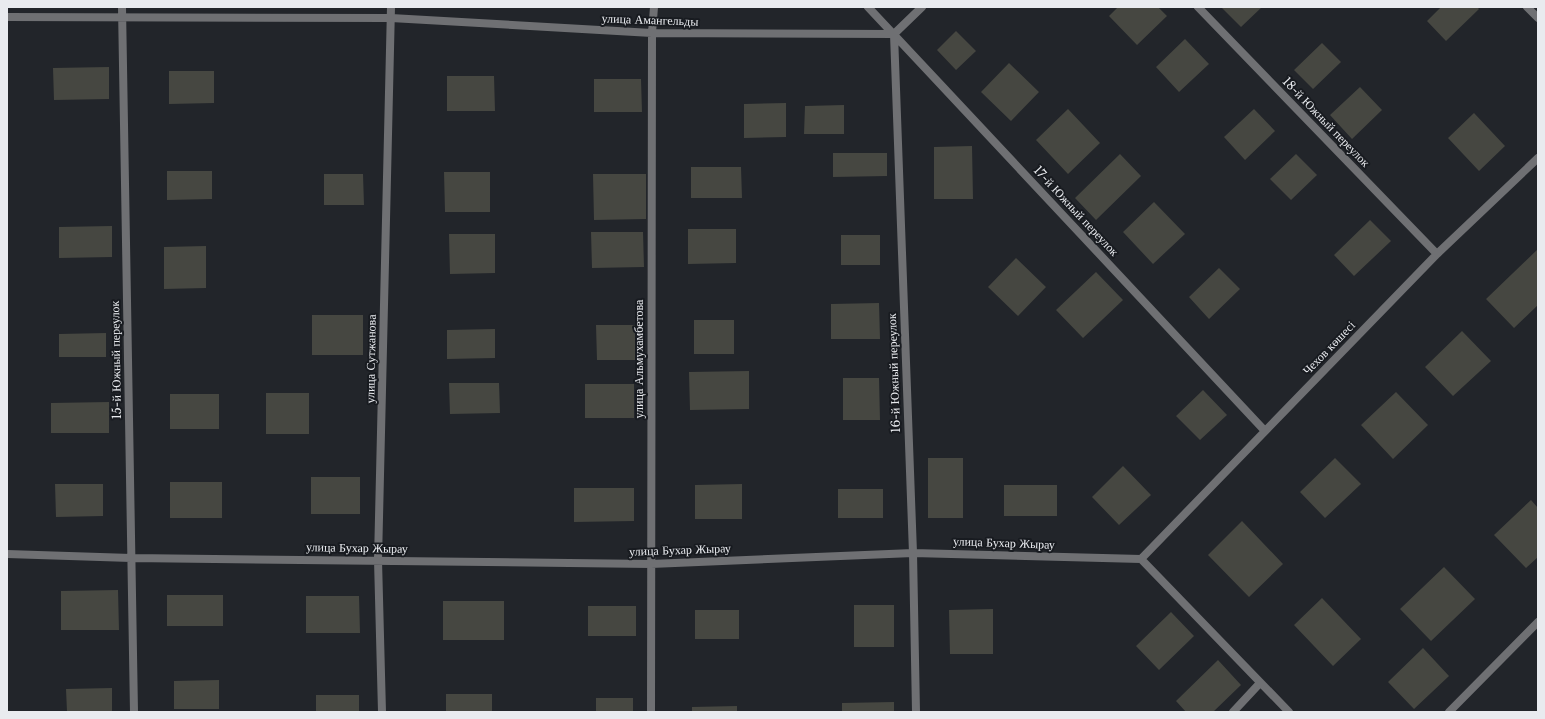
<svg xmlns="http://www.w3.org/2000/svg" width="1545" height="719" font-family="'Libre Baskerville',serif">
  <rect width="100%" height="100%" fill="#22252a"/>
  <path fill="#464741" d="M1118,7H1158L1167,16L1137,45L1109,16Z
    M1221,7H1262L1241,27Z
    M1441,7H1477L1479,9L1446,41L1427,21Z
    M956,31L976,51L956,70L937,50Z
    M1185,39L1209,64L1179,92L1156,67Z
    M1322,43L1341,62L1313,89L1294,70Z
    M1009,63L1039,92L1011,121L981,92Z
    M109,67V99L54,100L53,68Z
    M169,71H214V103L169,104Z
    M447,76H494L495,111H447Z
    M594,79H641L642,112H594Z
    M1360,87L1382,110L1352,139L1330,115Z
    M786,103V137L744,138V104Z
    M844,105V134H804L805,106Z
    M1068,109L1100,143L1068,174L1036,140Z
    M1254,109L1275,131L1245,160L1224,137Z
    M1474,113L1505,146L1479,171L1448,138Z
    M972,146L973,199H934V147Z
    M833,153H887V176L833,177Z
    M1120,154L1141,176L1096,220L1075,198Z
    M1296,154L1317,175L1291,200L1270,179Z
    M691,167H741L742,198H691Z
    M167,171H212V199L167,200Z
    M444,172H490V212H445Z
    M324,174H363L364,205H324Z
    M593,174H646V219L594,220Z
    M1154,202L1185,234L1153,264L1123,232Z
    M1370,220L1391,241L1354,276L1334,255Z
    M112,226V257L59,258V227Z
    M688,229H736V263L688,264Z
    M591,232H643L644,267L592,268Z
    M449,234H495V273L450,274Z
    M841,235H880V265H841Z
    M206,246V288L164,289V247Z
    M1538,249V305L1514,328L1486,299Z
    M1016,258L1046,287L1018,316L988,287Z
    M1219,268L1240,289L1209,319L1189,297Z
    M1096,272L1123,300L1083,338L1056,310Z
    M879,303L880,339H831V304Z
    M312,315H363V355H312Z
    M694,320H734V354H694Z
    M596,325H635V360H597Z
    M495,329V358L447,359V330Z
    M1462,331L1491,361L1453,396L1425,367Z
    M106,333V357H59V334Z
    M749,371V409L690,410L689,372Z
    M843,378H879L880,420H843Z
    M449,383H499L500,413L450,414Z
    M585,384H634V418H585Z
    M1203,390L1227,415L1200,440L1176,416Z
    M1396,392L1428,425L1393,459L1361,425Z
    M266,393H309V434H266Z
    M170,394H219V429H170Z
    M109,402V433H51V403Z
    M928,458H963V518H928Z
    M1335,458L1361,484L1325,518L1300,492Z
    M1123,466L1151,495L1119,525L1092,497Z
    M311,477H360V514H311Z
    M170,482H222V518H170Z
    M55,484H103V516L56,517Z
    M742,484V519H695V485Z
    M1004,485H1057V516H1004Z
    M574,488H634V521L574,522Z
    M838,489H883V518H838Z
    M1531,500L1538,508V557L1526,568L1494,535Z
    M1242,521L1283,564L1249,597L1208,555Z
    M1444,567L1475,599L1431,641L1400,609Z
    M118,590L119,630H61V591Z
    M167,595H223V626H167Z
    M306,596H359L360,633H306Z
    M1322,598L1361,639L1333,666L1294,625Z
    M443,601H504V640H443Z
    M854,605H894V647H854Z
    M588,606H636V636H588Z
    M993,609V654H950L949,610Z
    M695,610H739V639H695Z
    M1171,612L1194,636L1159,670L1136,646Z
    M1423,648L1449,676L1414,709L1388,682Z
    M1218,660L1241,685L1213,712H1186L1176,701Z
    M219,680V709H174V681Z
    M112,688V712H67L66,689Z
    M446,694H492V712H446Z
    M316,695H359V712H316Z
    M596,698H633V712H596Z
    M894,702V712H842V703Z
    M737,706V712H692V707Z"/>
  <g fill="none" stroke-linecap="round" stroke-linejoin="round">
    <path stroke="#6f7073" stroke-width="8" d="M122,7L134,712
      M868,7L1265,431
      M1198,7L1437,254
      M7,17L391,18L652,33L894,34L922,7
      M894,34L913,553L916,712
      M7,554L131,558L651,564L913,553L1141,559L1289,712
      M1141,559L1437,254L1538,158
      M382,712L378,560L391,7
      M651,712L652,33L654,7
      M1233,712L1260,683
      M1449,712L1538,622"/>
    <path stroke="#6f7073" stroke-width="8" d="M1527,7L1538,18"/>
  </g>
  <g text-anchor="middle" stroke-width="4" stroke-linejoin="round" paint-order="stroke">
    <g font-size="12" fill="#e9ebef" stroke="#181b20">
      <text transform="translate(650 20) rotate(2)" y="4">улица Амангельды</text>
      <text transform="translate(1326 122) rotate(46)" y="4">18-й Южный переулок</text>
      <text transform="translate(1076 211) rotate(47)" y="4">17-й Южный переулок</text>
      <text transform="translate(1329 348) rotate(-46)" y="4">Чехов көшесі</text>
      <text transform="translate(371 359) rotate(-89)" y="4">улица Сутжанова</text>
      <text transform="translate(639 359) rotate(-90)" y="4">улица Альмухамбетова</text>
      <text transform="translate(116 360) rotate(-91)" y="4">15-й Южный переулок</text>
      <text transform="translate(894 373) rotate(-92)" y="4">16-й Южный переулок</text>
      <text transform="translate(1004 543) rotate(2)" y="4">улица Бухар Жырау</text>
      <text transform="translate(357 548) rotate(1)" y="4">улица Бухар Жырау</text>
      <text transform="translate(680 550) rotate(-2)" y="4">улица Бухар Жырау</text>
    </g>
  </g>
  <rect width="1545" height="719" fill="none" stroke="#e9ebef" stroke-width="16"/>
</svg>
